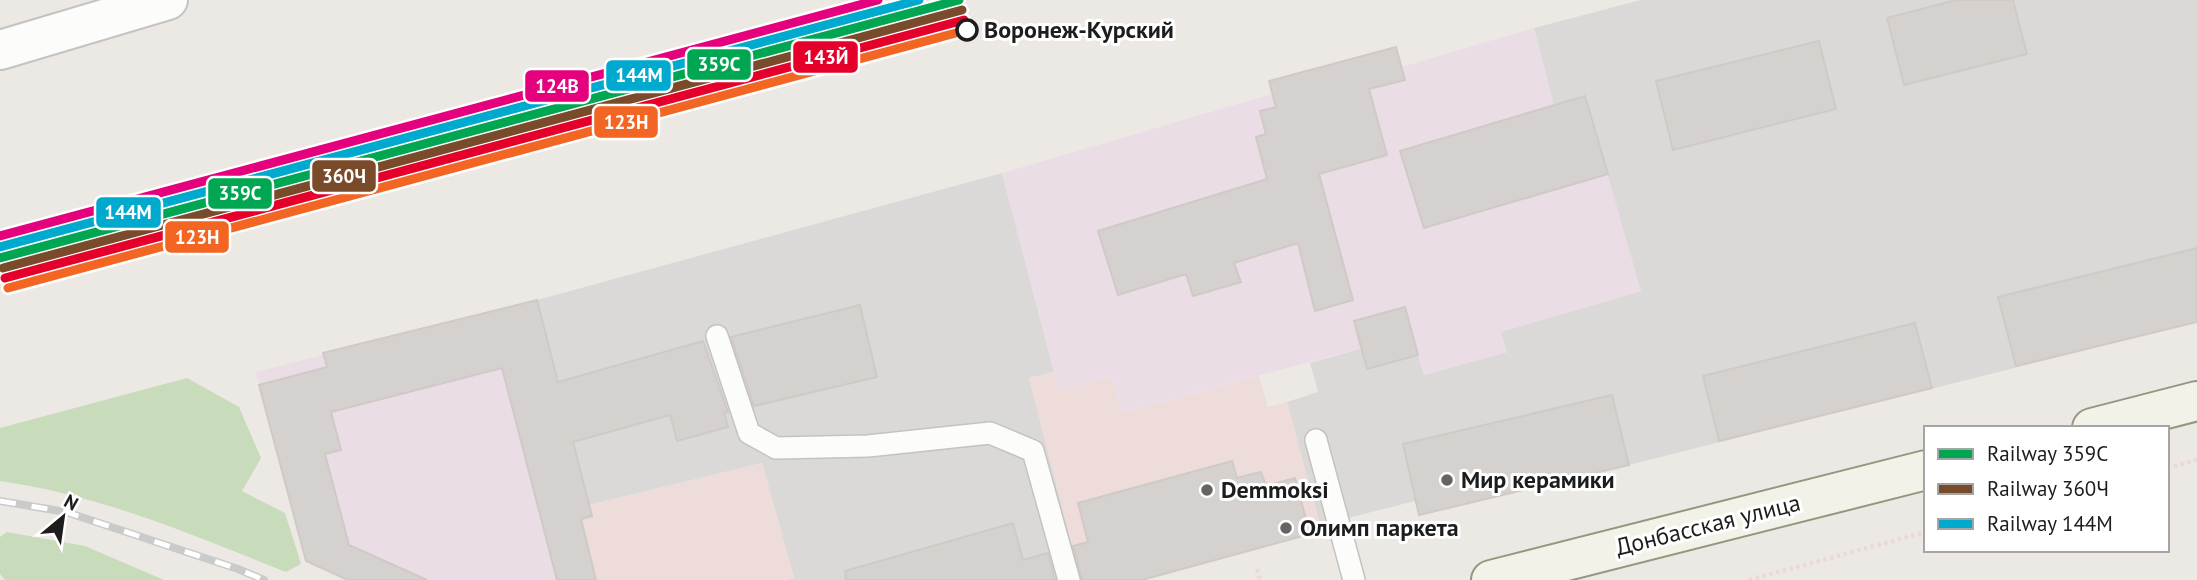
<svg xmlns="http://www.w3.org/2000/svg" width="2197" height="580" font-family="'PT Sans',sans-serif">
  <rect width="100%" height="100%" fill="#ece9e5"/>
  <path fill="#dbd9d7" d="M1641,0H2197V322L1629,465L1419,515L1415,501L1320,525L1287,402L1318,392L1310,363L1362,348L1418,355L1424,375L1507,352L1500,332L1641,291L1554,106L1534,28Z
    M1002,173L1054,372L1029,378L1081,580H785L794,578L762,463L589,505L537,300Z"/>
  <path fill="#eedcdb" d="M1054,372L1059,390L1111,377L1121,413L1259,376L1268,407L1287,402L1320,525L1309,528L1310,534L1142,580H1081L1029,378Z
    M762,463L794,578L785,580H596L581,519L589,505Z"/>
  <path fill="#eadde6" d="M1534,28L1554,106L1585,96L1641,291L1501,332L1507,352L1424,375L1418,355L1367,369L1361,348L1121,413L1111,377L1059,391L1002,173L1272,94L1269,81L1396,47L1402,67Z
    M537,300L592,516L581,519L596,580H348L306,561L256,372Z"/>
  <path fill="#c8dbba" d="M187,378L239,407L261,458L242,491L285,513L301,564L286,572C193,535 100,495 0,481V428Z
    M7,532L85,546L164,580H5L0,574V537Z"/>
  <path fill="#d4d1ce" stroke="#cfcac6" stroke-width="2" d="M1956,0H2013L2027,54L1904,85L1887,18Z
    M1819,41L1836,109L1673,150L1656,81Z
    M1396,47L1405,80L1369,89L1387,155L1319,174L1353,300L1315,311L1298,243L1234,263L1241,282L1193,296L1186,274L1118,295L1098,231L1267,179L1256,137L1266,134L1260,111L1276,107L1269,81Z
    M1585,96L1608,174L1424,228L1400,151Z
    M2197,248V322L2016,366L1998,297Z
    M537,300L558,382L703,341L728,412L724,413L728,427L677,441L670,415L573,442L592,516L581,519L596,580H557L502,368L331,412L341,450L325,454L349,545L427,580H348L306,561L259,385L327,367L323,353Z
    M860,305L877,377L754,406L731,337Z
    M1405,307L1418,355L1367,369L1354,321Z
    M1915,323L1932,388L1719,441L1703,376Z
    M1612,395L1629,465L1419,515L1403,444Z
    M1232,461L1237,478L1261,472L1266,486L1295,478L1310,534L1142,580H1082L1073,546L1088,542L1078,503Z
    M1013,523L1023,560L1048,553L1055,580H846L845,571Z"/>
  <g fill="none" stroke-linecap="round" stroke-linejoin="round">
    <g stroke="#c4c3c1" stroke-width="24">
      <path id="lane" d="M717,336L749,433L776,448L868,446L990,433L1033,451L1069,580
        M1316,440L1354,580"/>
    </g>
    <g stroke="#c4c3c1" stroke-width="42">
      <path id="street" d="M0,50L168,0"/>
    </g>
    <g stroke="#96957d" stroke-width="42">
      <path id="secondary" d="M2092,428L2197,401
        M1491,580L1926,470"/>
    </g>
    <path stroke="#ebd9d7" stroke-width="4.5" stroke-dasharray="3.5 3.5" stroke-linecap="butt" d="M2167,468L2197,460
      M1257,569L1260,580
      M1749,580L1926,532"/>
    <use href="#lane" stroke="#fcfcfb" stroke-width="21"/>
    <use href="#street" stroke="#fcfcfb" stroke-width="38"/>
    <use href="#secondary" stroke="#f3f2e9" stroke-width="38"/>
    <g stroke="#cacac9" stroke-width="8">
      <path id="rail" d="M0,501L66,512L238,569L264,580"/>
    </g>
    <use href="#rail" stroke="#fff" stroke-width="5" stroke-dasharray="16" stroke-linecap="butt"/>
    <g stroke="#fff" stroke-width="14">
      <path id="rail-1" d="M0,258L959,0"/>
    </g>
    <g stroke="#fff" stroke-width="14">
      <path id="rail-2" d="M3,268L962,10"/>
    </g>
    <g stroke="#fff" stroke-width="14">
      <path id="rail-3" d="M0,247L919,0"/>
    </g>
    <g stroke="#fff" stroke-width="14">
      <path id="rail-4" d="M5,278L964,20"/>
    </g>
    <g stroke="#fff" stroke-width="14">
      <path id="rail-5" d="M0,236L878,0"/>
    </g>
    <g stroke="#fff" stroke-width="14">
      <path id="rail-6" d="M8,288L967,30"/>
    </g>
    <use href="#rail-1" stroke="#00a651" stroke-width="9"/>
    <use href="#rail-2" stroke="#7a4b2a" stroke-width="9"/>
    <use href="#rail-3" stroke="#00a9ce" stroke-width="9"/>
    <use href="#rail-4" stroke="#e4002b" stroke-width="9"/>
    <use href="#rail-5" stroke="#e5007d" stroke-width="9"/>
    <use href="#rail-6" stroke="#f26522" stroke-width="9"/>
  </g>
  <circle fill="#fff" stroke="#1d1d1d" stroke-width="3.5" cx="967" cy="30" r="10"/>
  <g fill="#656463" stroke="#fff" stroke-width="2.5">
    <circle cx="1447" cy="480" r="7"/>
    <circle cx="1207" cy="490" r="7"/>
    <circle cx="1286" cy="528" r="7"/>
  </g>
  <g text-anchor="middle" stroke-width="6" stroke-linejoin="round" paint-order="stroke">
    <g font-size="24" font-weight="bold" fill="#1d1d1d" stroke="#fff" text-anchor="start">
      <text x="984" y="38">Воронеж-Курский</text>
    </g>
    <g font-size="24" font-weight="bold" fill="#1d1d1d" stroke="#fff" text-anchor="start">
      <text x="1461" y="488">Мир керамики</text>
      <text x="1221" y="498">Demmoksi</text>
      <text x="1300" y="536">Олимп паркета</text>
    </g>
    <g font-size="24" fill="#1d1d1d" stroke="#fff">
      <text transform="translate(1708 525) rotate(-14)" y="8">Донбасская улица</text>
    </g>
  </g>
  <g stroke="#fff" stroke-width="2.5">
    <rect x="792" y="40" width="67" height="34" rx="7" fill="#e4002b"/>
    <rect x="686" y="48" width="66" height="33" rx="7" fill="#00a651"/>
    <rect x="605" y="59" width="67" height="33" rx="7" fill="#00a9ce"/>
    <rect x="524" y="69" width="66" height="34" rx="7" fill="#e5007d"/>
    <rect x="593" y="105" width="66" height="34" rx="7" fill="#f26522"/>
    <rect x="311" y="159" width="66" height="34" rx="7" fill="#7a4b2a"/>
    <rect x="207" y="177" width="66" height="33" rx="7" fill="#00a651"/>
    <rect x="95" y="196" width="67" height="33" rx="7" fill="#00a9ce"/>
    <rect x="164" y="220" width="66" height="34" rx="7" fill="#f26522"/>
  </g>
  <g font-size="19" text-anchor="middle" font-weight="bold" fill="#fff">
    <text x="826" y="64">143Й</text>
    <text x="719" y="71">359С</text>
    <text x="639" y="82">144М</text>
    <text x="557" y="93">124В</text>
    <text x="626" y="129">123Н</text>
    <text x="344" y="183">360Ч</text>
    <text x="240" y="200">359С</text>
    <text x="128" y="219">144М</text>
    <text x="197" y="244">123Н</text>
  </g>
  <rect x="1924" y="426" width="245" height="126" fill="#ffffff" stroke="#a5a5a5" stroke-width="2"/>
  <rect x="1938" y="449" width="35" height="10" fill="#00a651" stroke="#a5a5a5" stroke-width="2"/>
  <text x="1987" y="461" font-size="21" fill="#1d1d1d">Railway 359С</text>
  <rect x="1938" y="484" width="35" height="10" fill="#7a4b2a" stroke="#a5a5a5" stroke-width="2"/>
  <text x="1987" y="496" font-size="21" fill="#1d1d1d">Railway 360Ч</text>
  <rect x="1938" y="519" width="35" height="10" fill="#00a9ce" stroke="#a5a5a5" stroke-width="2"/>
  <text x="1987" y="531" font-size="21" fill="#1d1d1d">Railway 144М</text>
  <g transform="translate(63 517) rotate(29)" stroke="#ffffff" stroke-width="5" paint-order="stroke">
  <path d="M0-5L12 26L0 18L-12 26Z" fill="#1d1d1d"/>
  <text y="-10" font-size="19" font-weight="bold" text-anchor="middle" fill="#1d1d1d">N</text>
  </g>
</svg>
